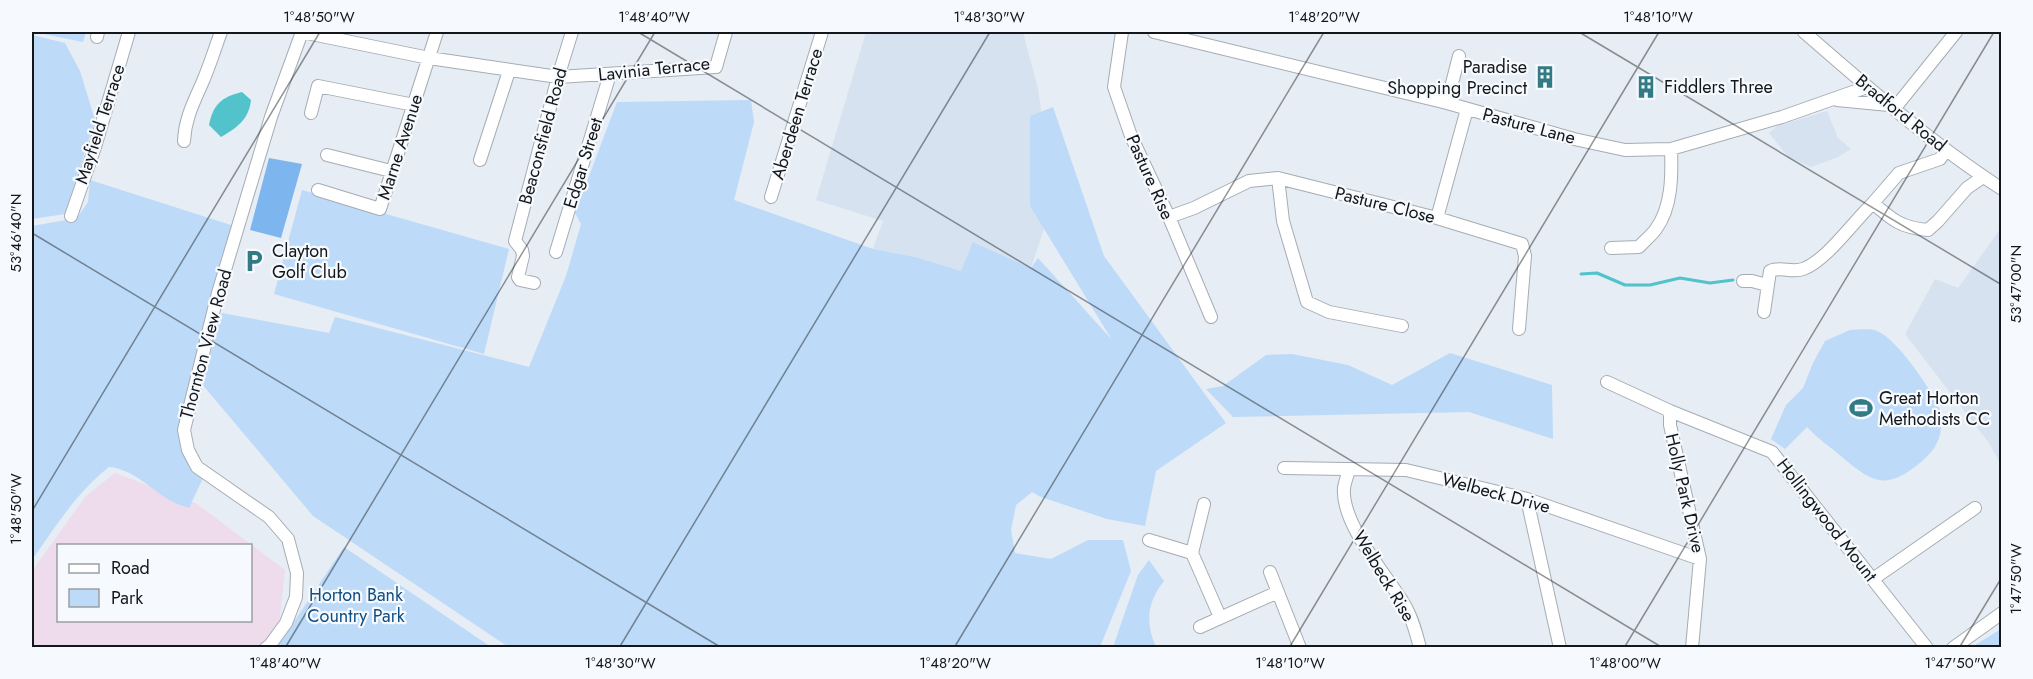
<svg xmlns="http://www.w3.org/2000/svg" width="2033" height="679" font-family="Jost,sans-serif">
  <rect width="100%" height="100%" fill="#e6edf4"/>
  <path fill="#d6e2ef" d="M866,32H1023L1038,89L1054,199L1031,268L974,242L961,271L915,257L873,249L883,221L816,200Z
    M1827,111L1838,138L1851,149L1838,157L1811,167L1789,158L1769,133L1777,126Z
    M2001,228V465L1989,443L1905,334L1935,279L1958,288Z"/>
  <path fill="#eedbeb" fill-rule="evenodd" d="M115,473L197,504L285,570L279,625L259,647L32,648V571L86,496ZM58,546H250V620H58Z"/>
  <path fill="#bddaf8" d="M34,32H86L83,42Z
    M32,35L65,43L80,71L95,120L65,214L32,219Z
    M751,100L754,122L734,200L873,249L915,257L961,271L973,242L1031,268L1038,258L1112,340L1030,206V116L1053,107L1104,256L1226,423L1156,471L1145,526L1107,519L1041,497L1032,492L1016,505L1011,530L1015,553L1051,559L1088,540H1123L1131,571L1100,647L510,648L313,516L202,384L222,313L329,333L335,317L529,367L566,276L581,224L575,213L617,102Z
    M90,180L234,226L191,378L184,415L190,457L203,478L189,508C183,506 177,504 171,501C152,490 133,469 109,467C77,492 55,527 32,560V226L77,218L88,202Z
    M302,190L509,249L484,354L274,294Z
    M1850,330C1857,330 1870,328 1877,331C1897,339 1932,390 1940,410C1942,414 1942,423 1941,428C1940,442 1932,453 1921,462C1886,491 1873,483 1842,457C1829,446 1818,439 1807,427L1785,449L1771,439L1786,405L1803,388L1813,363L1825,341Z
    M1450,353L1552,385L1553,439L1469,412L1233,417L1206,389L1223,386L1266,355L1292,354L1348,365L1392,385Z
    M344,547L491,647H277Z
    M1149,560L1164,581C1147,602 1145,623 1156,647H1113L1138,575Z
    M2001,629V647H1972Z"/>
  <path fill="#7db5ee" d="M269,158L302,164L281,238L250,230Z"/>
  <path fill="#52c2cb" d="M242,92L251,100C249,119 237,128 221,137L209,125C213,104 222,97 242,92Z"/>
  <g fill="none" stroke-linecap="round" stroke-linejoin="round">
    <path stroke="#52c2cb" stroke-width="3" d="M1581,274L1597,273L1625,285H1650L1680,278L1710,283L1733,280"/>
    <g stroke="#a6acb3" stroke-width="14">
      <path id="minor" d="M302,32L429,58L558,77L716,67L726,32
        M1122,32L1114,87L1131,136L1169,217L1211,317
        M1154,32L1447,103L1574,139L1625,150L1671,149L1782,117L1867,87
        M1804,32C1867,87 1931,143 2002,189
        M97,37L98,32
        M1837,100L1889,105
        M1447,103L1459,56
        M1894,109L1956,32
        M311,113L318,86L414,105
        M184,141C185,118 194,102 203,81C210,65 215,48 221,32
        M1946,150L1940,159L1899,173L1873,203C1892,220 1902,228 1928,230L1938,221L1967,188L1983,177
        M327,155L391,171
        M480,160L509,71
        M1278,178L1283,221L1307,302L1329,312L1402,326
        M318,190L380,209L437,32
        M771,197L822,32
        M71,216L95,147L129,32
        M1169,217L1194,208L1249,181L1278,178L1437,218L1522,244L1525,256L1519,329
        M1437,218L1467,109
        M1611,248L1639,247C1644,241 1651,236 1656,229C1672,207 1672,176 1671,149
        M556,252L610,74
        M1743,281H1752L1767,285
        M534,283L520,280L518,277L523,256L522,250L515,241L558,77L572,32
        M1764,312L1770,271C1780,266 1792,273 1803,269C1826,261 1854,221 1873,203
        M1607,382L1670,411L1772,452L1927,648
        M1670,411V425L1700,559L1692,648
        M1284,468L1406,470L1527,499L1700,559
        M1349,470C1347,476 1345,482 1344,488C1341,524 1386,574 1404,604C1412,617 1416,632 1420,648
        M1527,499L1560,648
        M1204,504L1192,553L1220,617
        M1149,540L1192,553
        M1270,572L1300,648
        M1873,579L1975,508
        M1200,627L1278,592
        M266,648L270,645L286,623L296,597L297,573L288,539L269,517L197,467L188,450L184,430L218,293L271,117L302,32
        M1953,648L2002,613"/>
    </g>
    <use href="#minor" stroke="#fff" stroke-width="12"/>
  </g>
  <path fill="none" stroke="#141719" stroke-width="1.5" stroke-opacity="0.45" d="M638,32L1663,648M1579,32L2002,285M32,233L722,648M32,511L320,32M285,648L655,32M619,648L990,32M954,648L1324,32M1289,648L1659,32M1624,648L1994,32M1959,648L2002,577"/>
  <defs>
    <g id="building-bare" transform="scale(1.8)"><path d="M-4-6H4V6H1V3H-1V6H-4ZM-2.5-4.3h1.7v1.8h-1.7ZM.8-4.3h1.7v1.8H.8ZM-2.5-1h1.7V.8h-1.7ZM.8-1h1.7V.8H.8Z" fill="#337b84" stroke="#f6fafe" stroke-width="2.5" paint-order="stroke"/></g>
    <g id="parking-bare" transform="scale(1.8)"><path d="M-3.5-5.5H1a3.5 3.5 0 0 1 0 7H-1V5.5H-3.5ZM-1-3.4V-.6H.8a1.4 1.4 0 0 0 0-2.8Z" fill="#337b84" stroke="#f6fafe" stroke-width="2.5" paint-order="stroke"/></g>
    <g id="stadium-bare" transform="scale(1.8)"><path d="M0-5a6.5 5 0 1 0 0 10a6.5 5 0 1 0 0-10ZM-3.5-1.8h7v3.6h-7Z" fill="#337b84" stroke="#f6fafe" stroke-width="2.5" paint-order="stroke"/></g>
  </defs>
  <g fill-rule="evenodd">
    <use href="#building-bare" x="1545" y="77"/>
    <use href="#building-bare" x="1646" y="87"/>
    <use href="#parking-bare" x="254" y="261"/>
    <use href="#stadium-bare" x="1861" y="408"/>
  </g>
  <g text-anchor="middle" stroke-width="4.5" stroke-linejoin="round" paint-order="stroke">
    <g font-size="18" fill="#141719" stroke="#f6fafe" text-anchor="start">
      <text x="1527" y="73" text-anchor="end">Paradise<tspan x="1527" dy="21">Shopping Precinct</tspan></text>
      <text x="1664" y="93">Fiddlers Three</text>
      <text x="272" y="257">Clayton<tspan x="272" dy="21">Golf Club</tspan></text>
      <text x="1879" y="404">Great Horton<tspan x="1879" dy="21">Methodists CC</tspan></text>
    </g>
    <g font-size="18" fill="#141719" stroke="#f6fafe">
      <text transform="translate(654 69) rotate(-6)" y="6">Lavinia Terrace</text>
      <text transform="translate(1901 113) rotate(39)" y="6">Bradford Road</text>
      <text transform="translate(797 114) rotate(-73)" y="6">Aberdeen Terrace</text>
      <text transform="translate(100 124) rotate(-72)" y="6">Mayfield Terrace</text>
      <text transform="translate(1529 126) rotate(15)" y="6">Pasture Lane</text>
      <text transform="translate(543 136) rotate(-75)" y="6">Beaconsfield Road</text>
      <text transform="translate(400 147) rotate(-72)" y="6">Marne Avenue</text>
      <text transform="translate(583 163) rotate(-73)" y="6">Edgar Street</text>
      <text transform="translate(1150 177) rotate(66)" y="6">Pasture Rise</text>
      <text transform="translate(1385 205) rotate(14)" y="6">Pasture Close</text>
      <text transform="translate(206 344) rotate(-75)" y="6">Thornton View Road</text>
      <text transform="translate(1496 493) rotate(15)" y="6">Welbeck Drive</text>
      <text transform="translate(1685 493) rotate(77)" y="6">Holly Park Drive</text>
      <text transform="translate(1827 520) rotate(52)" y="6">Hollingwood Mount</text>
      <text transform="translate(1384 576) rotate(59)" y="6">Welbeck Rise</text>
    </g>
    <g font-size="18" fill="#0f4e82" stroke="#f6fafe">
      <text x="356" y="601">Horton Bank<tspan x="356" dy="21">Country Park</tspan></text>
    </g>
  </g>
  <rect width="2033" height="679" fill="none" stroke="#f6fafe" stroke-width="66"/>
  <rect x="57" y="544" width="195" height="78" fill="#f6fafe" stroke="#9c9fa2" stroke-width="1.5"/>
  <rect x="69" y="564" width="30" height="9" fill="#ffffff" stroke="#9c9fa2" stroke-width="1.5"/>
  <text x="111" y="574" font-size="18" fill="#141719">Road</text>
  <rect x="69" y="589" width="30" height="18" fill="#bddaf8" stroke="#9c9fa2" stroke-width="1.5"/>
  <text x="111" y="604" font-size="18" fill="#141719">Park</text>
  <rect x="33" y="33" width="1967" height="613" fill="none" stroke="#141719" stroke-width="2"/>
  <g font-size="15" text-anchor="middle" fill="#141719">
    <text x="319" y="22">1°48'50"W</text>
    <text x="654" y="22">1°48'40"W</text>
    <text x="989" y="22">1°48'30"W</text>
    <text x="1324" y="22">1°48'20"W</text>
    <text x="1658" y="22">1°48'10"W</text>
    <text transform="translate(16 233) rotate(-90)" y="5">53°46'40"N</text>
    <text transform="translate(2016 284) rotate(-90)" y="5">53°47'00"N</text>
    <text transform="translate(16 509) rotate(-90)" y="5">1°48'50"W</text>
    <text transform="translate(2016 579) rotate(-90)" y="5">1°47'50"W</text>
    <text x="285" y="668">1°48'40"W</text>
    <text x="620" y="668">1°48'30"W</text>
    <text x="955" y="668">1°48'20"W</text>
    <text x="1290" y="668">1°48'10"W</text>
    <text x="1625" y="668">1°48'00"W</text>
    <text x="1960" y="668">1°47'50"W</text>
  </g>
</svg>
